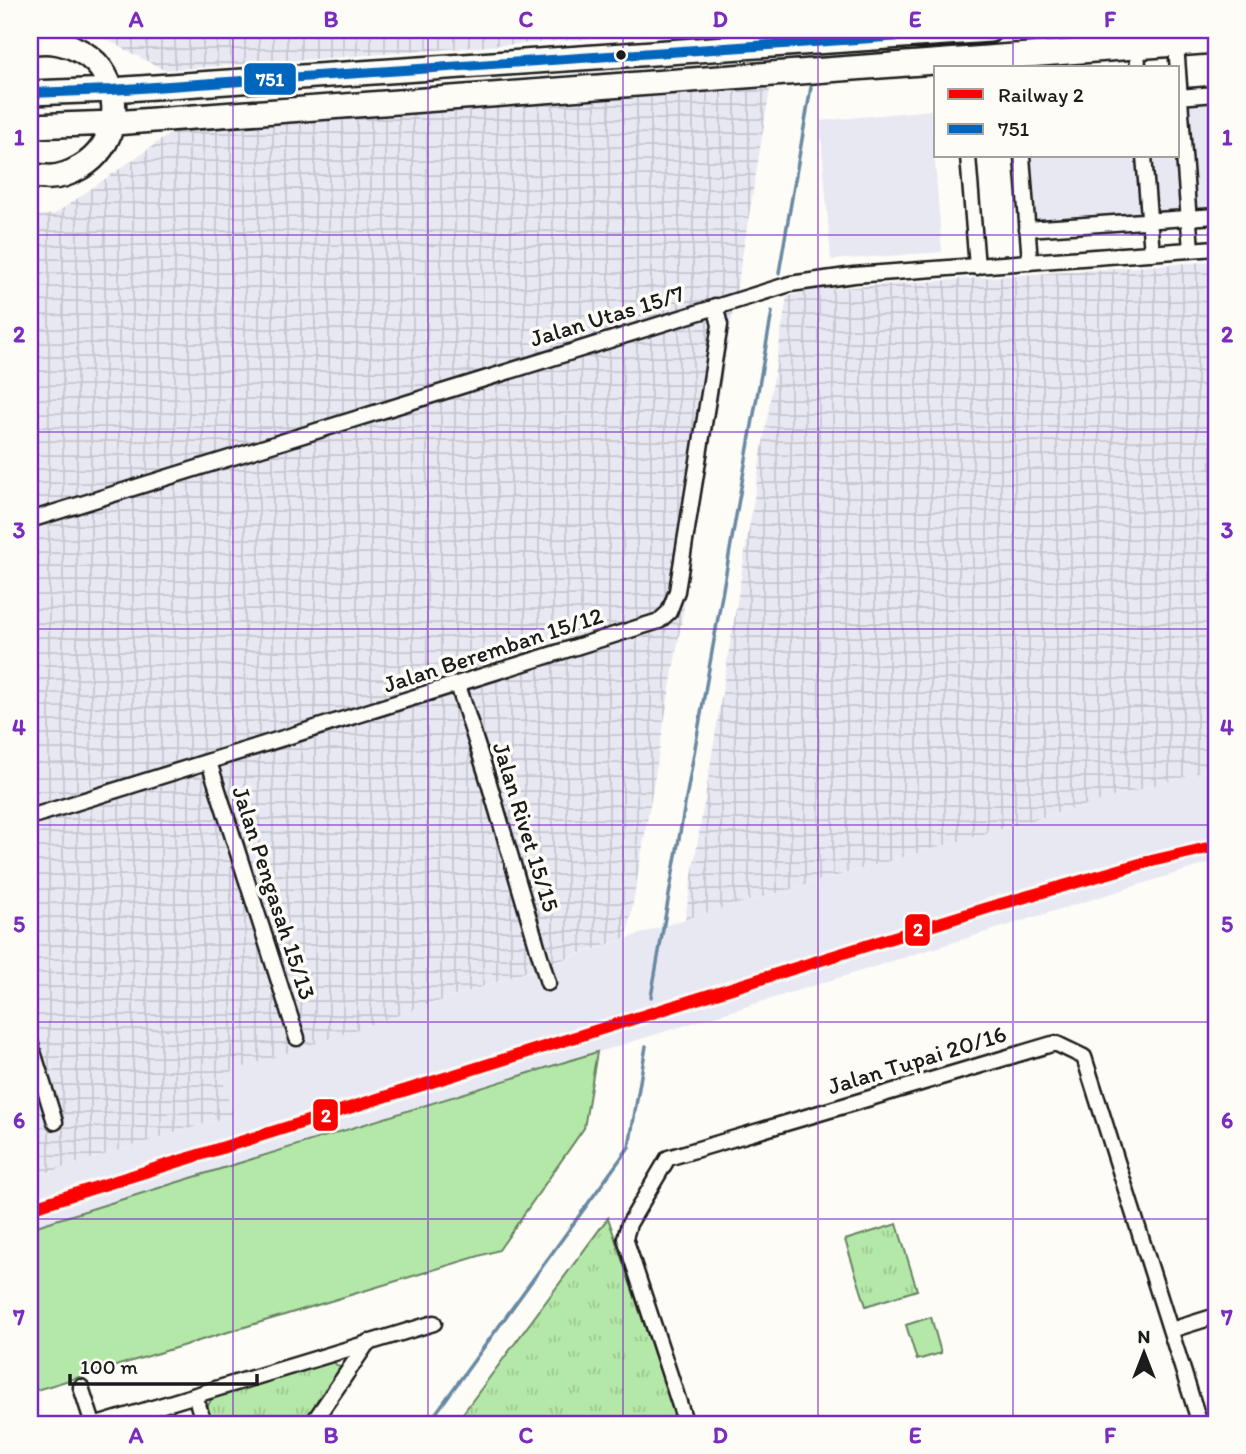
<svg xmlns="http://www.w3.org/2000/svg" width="1246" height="1454" font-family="Itim,sans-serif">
  <defs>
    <pattern id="industrial-grid" width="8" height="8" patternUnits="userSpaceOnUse" patternTransform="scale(1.75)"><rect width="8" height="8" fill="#e8e8f3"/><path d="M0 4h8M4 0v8" fill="none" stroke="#c6c6d0"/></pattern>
    <pattern id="park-tufts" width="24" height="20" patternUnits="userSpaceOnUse" patternTransform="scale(1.75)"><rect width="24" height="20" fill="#b4e8a8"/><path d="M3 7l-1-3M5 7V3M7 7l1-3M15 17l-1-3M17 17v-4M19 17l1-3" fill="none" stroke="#9ac690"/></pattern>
  </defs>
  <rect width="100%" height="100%" fill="#fdfcf7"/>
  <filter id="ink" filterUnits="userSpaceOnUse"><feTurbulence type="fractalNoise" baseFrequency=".0143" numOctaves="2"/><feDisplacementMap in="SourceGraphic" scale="14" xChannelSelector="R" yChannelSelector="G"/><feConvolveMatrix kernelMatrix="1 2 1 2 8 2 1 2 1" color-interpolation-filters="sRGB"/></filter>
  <g filter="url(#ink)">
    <path fill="#e8e8f3" d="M1216,98V210L1031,223L1027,156H1178V101Z
      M931,110L942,252L831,260L820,121Z
      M1216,768V861L30,1228V1178L233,1115L220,1075L685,919Z"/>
    <path fill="url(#industrial-grid)" d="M88,30H711L164,70Z
      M772,77L679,636L627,938L221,1075L233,1115L30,1178V217L55,214L184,124Z
      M1216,261V768L685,919L787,297L811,290Z"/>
    <path fill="#b4e8a8" stroke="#688262" stroke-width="2" d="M597,1052L584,1128L499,1250L30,1392V1228Z
      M931,1317L941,1353L917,1360L906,1325Z"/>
    <path fill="url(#park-tufts)" stroke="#688262" stroke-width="2" d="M608,1218L678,1424H455Z
      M897,1224L917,1290L866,1306L845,1240Z
      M333,1362L343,1370L306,1424H211L206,1409L212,1398Z"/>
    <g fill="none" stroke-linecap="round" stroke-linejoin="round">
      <path stroke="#6989a2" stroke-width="3.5" d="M779,273L811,87
        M651,997L772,312
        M428,1424L629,1147L646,1046"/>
      <g stroke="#1c1c1c" stroke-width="19">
        <path id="street" d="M1176,44L1191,250
          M1137,47L1138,68
          M1178,97L1216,94
          M968,156L977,267
          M1022,156L1030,262
          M1144,156L1152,253
          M1027,229L1216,216
          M30,520L790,284L854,275L1216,248
          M458,685L486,773L548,983
          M209,762L297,1038
          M30,817L659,621L669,612L677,591L720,325L715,306
          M30,1042L55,1122
          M1171,1330L1216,1316
          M81,1387L93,1424
          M195,1395L204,1424
          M100,1424L434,1323
          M312,1424L368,1342
          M686,1424L625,1238L629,1224L668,1158L1052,1044H1057L1084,1057L1200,1424"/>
      </g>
      <g stroke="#1c1c1c" stroke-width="28">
        <path id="primary" d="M30,43C44,40 58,41 72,47C83,52 94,59 101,69C124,101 115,147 81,167C71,173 58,178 46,177C40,177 35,176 30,175
          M30,93L111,90L990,30
          M30,126L114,123L1216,41"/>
      </g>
      <use href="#street" stroke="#fdfcf7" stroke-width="14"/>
      <use href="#primary" stroke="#fdfcf7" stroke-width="23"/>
      <g stroke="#fdfcf7" stroke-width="16">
        <path id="bus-1" d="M30,93L111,90L990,30"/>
      </g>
      <use href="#bus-1" stroke="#0065bd" stroke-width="10"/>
      <g stroke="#fdfcf7" stroke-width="18">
        <path id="rail-1" d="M30,1208L987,908L1147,862L1216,846"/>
      </g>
      <use href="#rail-1" stroke="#f00" stroke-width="12"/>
    </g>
  </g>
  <path fill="none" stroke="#7b2cbf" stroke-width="2" stroke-opacity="0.55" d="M233,30V1424M428,30V1424M623,30V1424M818,30V1424M1013,30V68M1013,156V1424M30,235H1216M30,432H1216M30,629H1216M30,825H1216M30,1022H1216M30,1219H1216"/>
  <circle fill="#1c1c1c" stroke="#fdfcf7" stroke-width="2.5" cx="621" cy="55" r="6"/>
  <g text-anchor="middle" stroke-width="7" stroke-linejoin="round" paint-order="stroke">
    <g font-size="24" fill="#1c1c1c" stroke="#fdfcf7">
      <text transform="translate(607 316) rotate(-17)" y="8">Jalan Utas 15/7</text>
      <text transform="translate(493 650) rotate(-18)" y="8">Jalan Beremban 15/12</text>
      <text transform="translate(526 827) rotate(73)" y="8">Jalan Rivet 15/15</text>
      <text transform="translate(274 893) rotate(72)" y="8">Jalan Pengasah 15/13</text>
      <text transform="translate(917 1060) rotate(-17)" y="8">Jalan Tupai 20/16</text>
    </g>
  </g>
  <g stroke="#fdfcf7" stroke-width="2.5">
    <rect x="243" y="62" width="54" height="34" rx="7" fill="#0065bd"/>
    <rect x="904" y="913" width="27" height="34" rx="7" fill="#f00"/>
    <rect x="312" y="1098" width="27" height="34" rx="7" fill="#f00"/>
  </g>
  <g font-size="19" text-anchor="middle" font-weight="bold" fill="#fff">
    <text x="270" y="86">751</text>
    <text x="918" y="936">2</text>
    <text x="326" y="1122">2</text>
  </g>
  <rect width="1246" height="1454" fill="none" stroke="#fdfcf7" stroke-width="77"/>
  <rect x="934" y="66" width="245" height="91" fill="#fdfcf7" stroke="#a3a29f" stroke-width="2"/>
  <rect x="948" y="89" width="35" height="10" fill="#ff0000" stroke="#a3a29f" stroke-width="2"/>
  <text x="998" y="102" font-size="21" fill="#1c1c1c">Railway 2</text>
  <rect x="948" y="124" width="35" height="10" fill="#0065bd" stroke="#a3a29f" stroke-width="2"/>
  <text x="998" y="136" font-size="21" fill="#1c1c1c">751</text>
  <g transform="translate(1144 1353)" stroke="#fdfcf7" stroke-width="5" paint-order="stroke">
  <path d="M0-5L12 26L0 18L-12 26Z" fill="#1c1c1c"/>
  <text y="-10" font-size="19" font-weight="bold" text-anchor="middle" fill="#1c1c1c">N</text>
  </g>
  <path d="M70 1374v10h187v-10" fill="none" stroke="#1c1c1c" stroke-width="3.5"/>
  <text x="80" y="1374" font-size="21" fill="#1c1c1c" stroke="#fdfcf7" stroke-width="5" paint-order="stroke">100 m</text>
  <rect x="38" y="38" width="1170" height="1378" fill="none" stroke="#7b2cbf" stroke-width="2.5"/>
  <g font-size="23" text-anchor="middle" font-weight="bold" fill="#7b2cbf">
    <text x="136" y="27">A</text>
    <text x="331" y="27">B</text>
    <text x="526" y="27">C</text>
    <text x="720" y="27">D</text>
    <text x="915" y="27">E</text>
    <text x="1110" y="27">F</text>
    <text x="19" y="145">1</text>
    <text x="1227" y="145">1</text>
    <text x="19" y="342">2</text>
    <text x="1227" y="342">2</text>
    <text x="19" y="538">3</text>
    <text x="1227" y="538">3</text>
    <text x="19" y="735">4</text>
    <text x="1227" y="735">4</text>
    <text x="19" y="932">5</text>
    <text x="1227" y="932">5</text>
    <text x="19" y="1128">6</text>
    <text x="1227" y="1128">6</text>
    <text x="19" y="1325">7</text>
    <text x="1227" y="1325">7</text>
    <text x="136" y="1443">A</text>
    <text x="331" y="1443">B</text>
    <text x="526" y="1443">C</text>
    <text x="720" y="1443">D</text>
    <text x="915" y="1443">E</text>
    <text x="1110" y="1443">F</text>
  </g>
</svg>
